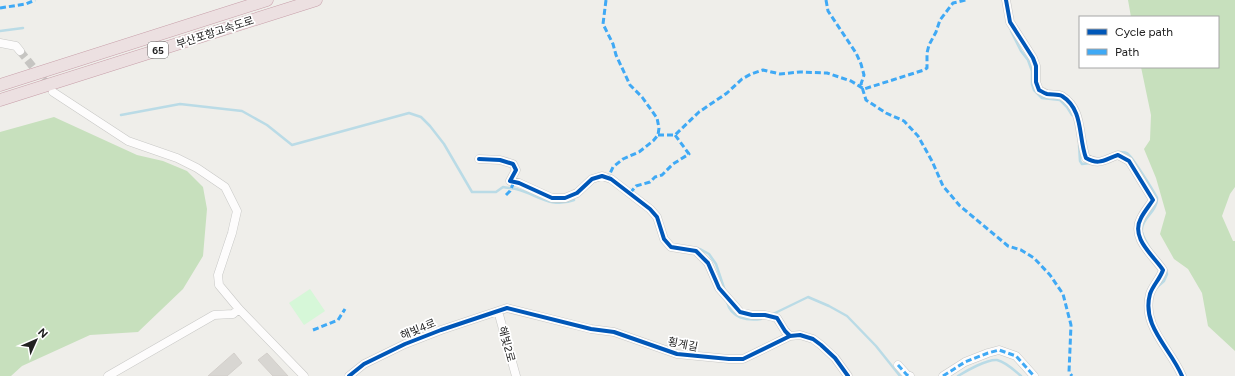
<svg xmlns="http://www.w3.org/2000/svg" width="1235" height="376" font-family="Figtree,'Noto Sans KR',sans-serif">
  <rect width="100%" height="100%" fill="#efeeea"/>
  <path fill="#c7e0bd" d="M1128,0H1235V187L1230,194L1222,216L1233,241H1235V351L1208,326L1202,293L1188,269L1174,259L1160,234L1166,213L1156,178L1144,149L1150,140L1151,115L1141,67H1218V17H1131Z
    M54,117L137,155L163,161L187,171L203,187L207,209L203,256L183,289L138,332L90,335L22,366L11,376H0V132Z"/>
  <path fill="#d6f7d8" d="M310,289L325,311L304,325L289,303Z"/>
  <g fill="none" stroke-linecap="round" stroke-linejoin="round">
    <path stroke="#badbe6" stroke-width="2.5" d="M0,31L23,28
      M1011,31L1021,51L1028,60L1032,71V84L1034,90L1042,98L1060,100L1067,107L1072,115
      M121,115L180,104L242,111L267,125L292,145L409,113L421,117L430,126L444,144L472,192H496L503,187C507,188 512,188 516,189C537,194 550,209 574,200
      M1079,145L1080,161L1082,164L1091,163
      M1119,152C1122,152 1126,152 1128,154C1132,156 1156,195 1157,198C1158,211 1140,219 1142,232C1143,237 1147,243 1149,247
      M700,249L709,254L716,264L725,291
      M1156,288L1164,281L1167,274L1166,270
      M727,302C731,318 747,321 761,319
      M773,314L808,297L829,306L847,316L876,346L900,376
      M958,376C966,371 987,359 997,360C1006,362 1014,370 1021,376"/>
  </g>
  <path fill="#d8d6d2" stroke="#d3cfcb" d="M234,353L242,363L227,376H208Z
    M267,353L288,376H273L258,360Z"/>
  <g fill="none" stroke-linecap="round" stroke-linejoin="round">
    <path stroke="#c6c5c2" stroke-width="8" stroke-dasharray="8 4" stroke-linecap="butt" d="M20,51L50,88"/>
    <g stroke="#c8c8c6" stroke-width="9">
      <path id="minor" d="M1006,0L1010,22L1033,58L1036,66V82L1039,90C1041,91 1044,93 1047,94C1052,95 1058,94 1062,96C1084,110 1078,137 1086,158C1100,166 1105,159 1118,155L1129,161L1153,200C1149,206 1144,212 1141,218C1130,238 1153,255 1163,270C1160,279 1153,285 1150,294C1141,326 1171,349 1182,376
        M0,43L16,46L20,51
        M53,92L128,141L177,158L197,168L225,187L237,211L232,233L218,275L219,285L239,309L304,376
        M479,159L500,160L513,164L516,170L510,181L519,183L552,198H565L577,193L592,179L602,176L611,179L650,209L657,217L664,239L671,247L696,251L708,263L719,288L740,312L752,315H765L777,318L785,331L790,336
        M498,311L516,376
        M898,365L907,375L910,376
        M108,376L214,315L233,314L239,309
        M349,376L364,364L405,344L441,330L507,308L591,329L614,332L677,354L729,359H743L790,336L800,335L813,339L821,345L835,358L848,376
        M943,376L965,362L988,353L999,350L1016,356L1034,376"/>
    </g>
    <g stroke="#c79ea9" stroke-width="13">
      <path id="highway" d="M0,85L267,0
        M0,100L316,0"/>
    </g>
    <use href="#minor" stroke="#fdfcfc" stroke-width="8"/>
    <use href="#highway" stroke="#ece0e1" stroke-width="12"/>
    <path stroke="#3fa9f5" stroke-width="3" stroke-dasharray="6 3" stroke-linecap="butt" d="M606,0L603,24L613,44L616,55L630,85L642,97L657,118L659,128L658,135L653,141L639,152L623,159L613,167L608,178
      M826,0L828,11L856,53L861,64L864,75L861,84L866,100L886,113L904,121L918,136L932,161L943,186L960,206L1008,246L1021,250L1034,258L1050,275L1063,294L1071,325L1069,372L1072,376
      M0,8L26,4L35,0
      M658,135H675L699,112L727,93L742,79L751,74L763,70L780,74L800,72L827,73L851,81L864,89L924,70L927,68V53L929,45L936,32L940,20L953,3L966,0
      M630,193L636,186L650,182L655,177L662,175L673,164L689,154L675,135
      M506,195L510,191L514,182
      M313,330L338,320L345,309
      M898,365L907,375L910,376
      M943,376L965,362L988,353L999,350L1016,356L1034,376"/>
    <g stroke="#fff" stroke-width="6">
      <path id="cycleway" d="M1006,0L1010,22L1033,58L1036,66V82L1039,90C1041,91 1044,93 1047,94C1052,95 1058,94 1062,96C1084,110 1078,137 1086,158C1100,166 1105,159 1118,155L1129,161L1153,200C1149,206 1144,212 1141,218C1130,238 1153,255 1163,270C1160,279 1153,285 1150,294C1141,326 1171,349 1182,376
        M479,159L500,160L513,164L516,170L510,181L519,183L552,198H565L577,193L592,179L602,176L611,179L650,209L657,217L664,239L671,247L696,251L708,263L719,288L740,312L752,315H765L777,318L785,331L790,336
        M349,376L364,364L405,344L441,330L507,308L591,329L614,332L677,354L729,359H743L790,336L800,335L813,339L821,345L835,358L848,376"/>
    </g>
    <use href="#cycleway" stroke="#0057b8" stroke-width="4"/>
  </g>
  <g text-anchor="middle" stroke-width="3.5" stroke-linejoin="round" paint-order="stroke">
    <rect fill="#fff" stroke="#646464" stroke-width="1" x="148" y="42" width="20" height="16" rx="3"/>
    <g font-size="10" font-weight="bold" fill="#212121">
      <text x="158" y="54">65</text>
    </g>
    <g font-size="11" fill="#212121" stroke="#fff">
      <text transform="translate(215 32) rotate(-18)" y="4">부산포항고속도로</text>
      <text transform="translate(418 329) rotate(-22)" y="4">해빛4로</text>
      <text transform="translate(507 344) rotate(75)" y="4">해빛2로</text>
      <text transform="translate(683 344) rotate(11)" y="4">횡계길</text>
    </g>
  </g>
  <rect x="1079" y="16" width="140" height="52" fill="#ffffff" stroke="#a6a6a6"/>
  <rect x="1087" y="29" width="20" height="6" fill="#0057b8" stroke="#a6a6a6"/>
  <text x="1115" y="36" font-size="12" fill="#212121">Cycle path</text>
  <rect x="1087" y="49" width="20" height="6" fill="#3fa9f5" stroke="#a6a6a6"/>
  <text x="1115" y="56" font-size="12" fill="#212121">Path</text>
  <g transform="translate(36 340) rotate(45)" stroke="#ffffff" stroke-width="3" paint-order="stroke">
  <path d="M0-3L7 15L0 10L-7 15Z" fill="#212121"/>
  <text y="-6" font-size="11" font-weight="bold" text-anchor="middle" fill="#212121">N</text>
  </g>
</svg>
